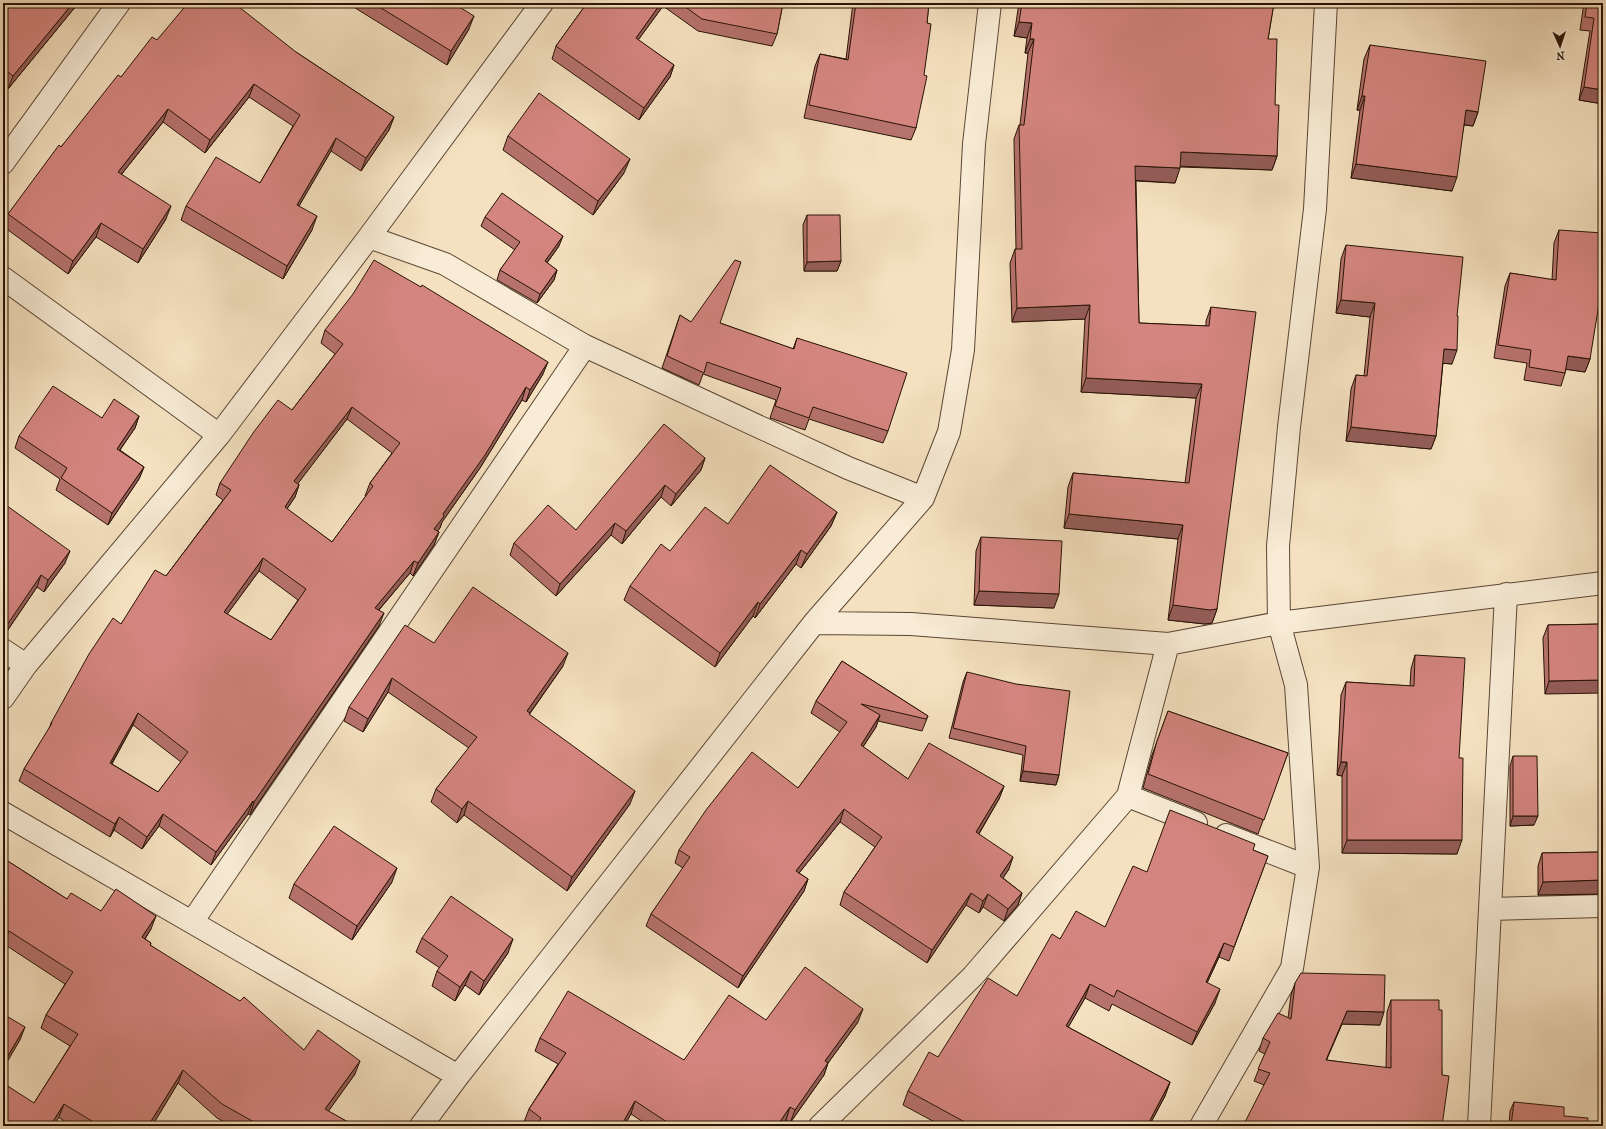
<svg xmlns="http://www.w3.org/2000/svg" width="1606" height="1129" font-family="'IM FELL French Canon',serif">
  <rect width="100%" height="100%" fill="#f5e1c0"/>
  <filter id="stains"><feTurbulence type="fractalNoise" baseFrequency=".005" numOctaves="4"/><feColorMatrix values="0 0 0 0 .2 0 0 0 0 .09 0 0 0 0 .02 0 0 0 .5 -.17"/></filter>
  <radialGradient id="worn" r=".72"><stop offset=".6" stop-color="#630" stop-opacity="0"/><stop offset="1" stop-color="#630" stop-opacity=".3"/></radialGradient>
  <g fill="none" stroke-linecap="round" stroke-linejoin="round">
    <g stroke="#5b4634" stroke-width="24">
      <path id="minor" d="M3,163L119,3
        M369,237L445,264L585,346L848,468L923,498
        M3,278L219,435
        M814,623L911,624L1168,644L1279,623L1603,583
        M3,650L26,665
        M3,698L26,665L219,435L369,237L542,3
        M1128,796L1196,823
        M3,813L458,1076
        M1226,835L1308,867
        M1490,909L1603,906
        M192,922L585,346
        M421,1126L458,1076L814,623L923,498L949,432L963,350L974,144L990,3
        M820,1126L973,976L1128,796L1168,644
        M1201,1126L1292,968L1308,867L1296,685L1279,623L1278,546L1289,427L1315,209L1326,3
        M1479,1126L1506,594"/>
    </g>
    <use href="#minor" stroke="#f8ecd6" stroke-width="22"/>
  </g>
  <path fill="#b6726d" stroke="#281305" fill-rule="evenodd" d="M3,3L76,6L8,89L3,85Z
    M353,3H453L469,29L447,65L352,6Z
    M587,3H783L777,34L772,46L698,31L663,6L638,40L674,65L670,77L639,120L552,59L556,46Z
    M853,3H929L916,128L911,140L804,118L815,66L820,54L846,59Z
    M1019,3H1274L1268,39L1275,105L1277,156L1272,170L1180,167L1175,183L1136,181L1139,323L1206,326V321L1211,307L1217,609L1212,623L1205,624L1168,620L1178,539L1064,528L1068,487L1073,473L1185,483L1196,398L1081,392L1085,319L1012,322L1010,263L1015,249H1016L1014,139L1019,125H1020L1028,53H1025L1027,38L1014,36Z
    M1584,3H1603V104L1579,100L1590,31L1580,30Z
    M157,40L296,52L394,117L389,130L361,171L331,151L299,206L312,230L283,279L181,220L186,206L260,183L293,126L249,97L205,153L163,122L121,175L166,219L138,263L96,237L68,274L4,227L8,214L61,147L121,77Z
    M1370,45L1478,112L1473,126L1464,125L1452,191L1351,178L1360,110H1357L1364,59Z
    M508,136L624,173L593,215L503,150Z
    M807,215L841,261L837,271H804L803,225Z
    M485,217L559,246L547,263L557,270L554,280L537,303L497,280L500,270L515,250L481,226Z
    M1559,230L1590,359L1585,372L1566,369L1565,373L1561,386L1524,380L1527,363L1494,358L1505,286L1510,273L1552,280L1554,243Z
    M1346,245L1452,364L1443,363L1436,436L1431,449L1346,441L1351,389L1356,375L1364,376L1370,317L1336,313L1341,259Z
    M680,315L691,322L720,323L793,349L797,338L888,431L883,443L809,419L805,430L770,418L776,400L703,374L699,385L662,368Z
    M325,330L543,374L526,402L522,400L480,468L442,522L440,528L437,531L439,532L434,545L413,576L410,573L379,610V626L250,815L248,814L211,865L159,826L142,849L114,830L110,837L19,781L24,769L49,729L51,723L121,624L166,576L223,500L216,495L220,483L292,410L335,354L321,343ZM347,419L392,453L370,483L365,496H366L332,542L287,509L295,497L299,485L298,483ZM259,571L298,600L271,640L227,614ZM133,725L181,762L158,792L112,764Z
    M139,416L135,428L120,450L144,467L139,479L108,525L56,490L60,479L15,448L19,436L102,418Z
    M705,458L701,470L671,506L661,497L622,544L611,535L556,596L510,555L514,543L576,530Z
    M3,503L65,563L44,592L37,587L3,637Z
    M837,512L831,526L801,568L796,564L755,618L753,616L715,667L624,600L630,586L670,551L728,524Z
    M981,537L1054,608L974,605L976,551Z
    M1603,624L1545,694L1543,638L1548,625Z
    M434,643L563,666L529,715L630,804L567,891L464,815L457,823L431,802L436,789L469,748L388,692L363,732L344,721L349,707Z
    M1415,655L1459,758L1457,854L1342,853V776L1337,775L1341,695L1346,682L1410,686L1411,669Z
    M842,661L928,716L922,731L878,721L876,727L863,747L908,779L1004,786L999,799L979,834L1009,869L1003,878L1022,893L1018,905L1004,921L983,907L979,913L966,905L927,963L840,905L844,892L875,847L840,822L799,873L808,879L804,891L738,988L646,926L651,914L683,868L675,863L679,850L798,788L840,732L811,713L816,701Z
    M967,672L1059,775L1056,785L1020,781L1023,755L949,738L963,682Z
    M1168,711L1288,753L1258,834L1143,788L1152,755Z
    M1513,756L1534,825L1510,826V766Z
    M1253,850L1268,856L1229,961L1219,957L1207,983L1215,1003L1192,1045L1112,1004L1109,1011L1085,998L1068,1027L1170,1082L1165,1096L1149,1126H942L903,1105L908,1091L938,1057L1017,996L1060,939L1105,927L1147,872Z
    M1603,852V894L1538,895V866L1542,853Z
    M3,858L67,899L151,929L145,939L151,943L150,945L304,1050L355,1074L328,1111L355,1126H232L217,1118L178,1083L152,1126H73L34,1103L70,1046L41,1028L46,1015L65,984L4,944L3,946Z
    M392,882L352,940L289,898L294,884Z
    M422,938L508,953L479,995L465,985L455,1001L432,986L437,971L440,968L416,952Z
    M1295,983L1380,1025L1342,1024L1326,1060L1386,1068L1387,1012L1391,1000L1439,1010L1442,1075L1264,1085L1254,1081L1265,1054L1259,1051L1263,1038L1288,1018L1291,995Z
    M766,1020L858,1022L828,1063L824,1075L790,1123L786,1120L781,1126H649L631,1114L624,1126H530L524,1122L529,1109L558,1064L535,1051L540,1038L684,1060Z
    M1514,1102L1564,1116L1587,1126H1509L1510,1111Z"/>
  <path fill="#945d59" stroke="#281305" d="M73,3H77L76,6L8,89L13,76Z
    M661,3H664L663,6L631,50L636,38Z
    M474,16L469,29L447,65L451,51Z
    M1019,22L1032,23L1027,38L1014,36Z
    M1030,39H1034L1028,53H1025Z
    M674,65L670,77L639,120L644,108Z
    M254,84L249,97L205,153L210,140Z
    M1584,87L1603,90V104L1579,100Z
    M1362,96H1365L1360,110H1357Z
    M168,109L163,122L113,185L118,172Z
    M1466,110L1478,112L1473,126L1461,124Z
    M394,117L389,130L361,171L366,158Z
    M336,138L331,151L292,218L297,205Z
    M1181,152L1277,156L1272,170L1176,166Z
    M630,159L624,173L593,215L598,201Z
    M1356,164L1457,177L1452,191L1351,178Z
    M1135,166L1180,168L1175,183L1130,180Z
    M171,206L166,219L138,263L143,249Z
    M317,216L312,230L283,279L287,266Z
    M101,223L96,237L68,274L73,261Z
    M563,236L559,246L541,271L545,261Z
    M841,261L837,271H804L807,262Z
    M557,270L554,280L537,303L540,294Z
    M1341,300L1375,303L1370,317L1336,313Z
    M1090,305L1085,319L1012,322L1017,308Z
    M1444,349L1457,350L1452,364L1439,363Z
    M1568,356L1590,359L1585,372L1563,369Z
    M548,362L543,374L526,402L530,390Z
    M1086,378L1202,384L1196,398L1081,392Z
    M526,387L522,400L480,468L442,522L440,528L430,541L434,529L443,514Z
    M352,407L347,419L290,494L294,481Z
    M139,416L135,428L112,461L117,449Z
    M1351,427L1436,436L1431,449L1346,441Z
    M705,458L701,470L671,506L676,494Z
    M144,467L139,479L108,525L112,513Z
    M299,485L295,497L280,519L285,507Z
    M665,485L661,497L622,544L626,531Z
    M837,512L831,526L801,568L807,554Z
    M1069,514L1183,525L1178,539L1064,528Z
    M615,523L611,535L556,596L560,584Z
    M439,532L434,545L413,576L418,563Z
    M801,550L796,564L755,618L760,604Z
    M70,551L65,563L44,592L48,580Z
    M263,558L259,571L220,624L224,612Z
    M414,561L410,573L370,620L375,608Z
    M41,575L37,587L3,637V630L5,626Z
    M979,591L1059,594L1054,608L974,605Z
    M758,602L753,616L715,667L720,653Z
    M1173,605L1217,609L1212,623L1205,624L1168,620Z
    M384,613L379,626L250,815L254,802Z
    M568,653L563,666L522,724L527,711Z
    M392,678L388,692L363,732L368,719Z
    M1603,680V693L1545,694L1549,681Z
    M138,713L133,725L105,775L110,763Z
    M880,715L876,727L856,757L861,745Z
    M1341,762H1347L1342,776L1337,775Z
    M1023,771L1059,775L1056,785L1020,781Z
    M1004,786L999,799L972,845L976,832Z
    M635,791L630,804L567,891L572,877Z
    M253,801L248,814L211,865L216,852Z
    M468,801L464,815L457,823L462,809Z
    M844,809L840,822L791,883L796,871Z
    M163,814L159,826L142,849L147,837Z
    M1513,816H1538L1534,825L1510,826Z
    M119,817L114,830L110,837L115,824Z
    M1347,840H1462L1457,854L1342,853Z
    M1013,857L1009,869L996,888L1000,876Z
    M397,868L392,882L352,940L357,926Z
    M808,879L804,891L738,988L743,976Z
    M1603,880V894L1538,895L1543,882Z
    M971,893L966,905L927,963L932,950Z
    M1022,893L1018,905L1004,921L1008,909Z
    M988,894L983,907L979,913L983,901Z
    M156,916L151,929L137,951L142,937Z
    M9,931L4,944L3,946V940Z
    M513,939L508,953L479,995L484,981Z
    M1224,943L1219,957L1201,996L1206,982Z
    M471,971L465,985L455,1001L460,987Z
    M1090,984L1085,998L1061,1040L1066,1026Z
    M1220,989L1215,1003L1192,1045L1197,1032Z
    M863,1009L858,1022L828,1063L824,1075L790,1123L795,1110L825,1061Z
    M1347,1011L1384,1012L1380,1025L1342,1024L1321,1073L1326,1060Z
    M25,1027L20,1040L3,1069V1064Z
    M360,1061L355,1074L320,1123L325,1109Z
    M183,1070L178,1083L152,1126H148Z
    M1170,1082L1165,1096L1149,1126H1147Z
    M635,1101L631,1114L624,1126H621Z
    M64,1104L59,1117L54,1126H50Z
    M790,1107L786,1120L781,1126H777Z"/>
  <path fill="#d4857f" stroke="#281305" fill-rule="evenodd" d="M3,3H73L13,76L3,68Z
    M188,3H234L296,52L394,117L366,158L336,138L297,205L317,216L287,266L186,206L216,157L260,183L300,115L254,84L210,140L168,109L118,172L171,206L143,249L101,223L73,261L8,214L59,145L61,147L118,75L121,77L152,37L157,40Z
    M373,3H453L474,16L451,51Z
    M587,3H661L636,38L674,65L644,108L556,46Z
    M680,3H783L777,34L702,19Z
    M856,3H929L927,23L931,24L924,75L927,76L916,128L809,105L820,54L848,60Z
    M1022,3H1274L1268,39H1277L1275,105H1279L1277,156L1181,152L1180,168L1135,166L1139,323L1209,326L1211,307L1256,312L1217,609L1210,610L1173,605L1183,525L1069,514L1073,473L1189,483L1202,384L1086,378L1090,305L1017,308L1015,249H1022L1019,125H1024L1034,39H1030L1032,23L1019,22Z
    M1587,3H1603V90L1584,87L1594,18L1585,17Z
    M1370,45L1486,61L1478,112L1466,110L1457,177L1356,164L1365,96H1362Z
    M539,93L630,159L598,201L508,136Z
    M502,193L563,236L545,261L557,270L540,294L500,270L520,242L485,217Z
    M807,215H840L841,261L807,262Z
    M1559,230L1603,233V279L1590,359L1568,356L1565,373L1529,367L1531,350L1498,345L1510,273L1556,280Z
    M1346,245L1463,257L1457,316H1458L1457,350L1444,349L1436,436L1351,427L1356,375L1367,376L1375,303L1341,300Z
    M374,260L421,287L422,285L548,362L530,390L526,387L485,455L443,514L444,516L434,529L439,532L418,563L414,561L375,608L384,613L254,802L253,801L216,852L163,814L147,837L119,817L115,824L24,769L52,723H51L89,654L113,618L121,624L155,570L166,576L231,490L220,483L253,433L278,400L292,410L343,344L325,330L353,294ZM352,407L400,443L370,483L373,486L332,542L285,507L299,485L294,481ZM263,558L306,589L271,640L224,612ZM138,713L188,752L158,792L110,763Z
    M735,260L741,262L720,323L794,349L797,338L907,373L888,431L813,407L809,418L775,406L781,388L707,362L704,373L667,356L680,315L691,322Z
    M3,338L5,339L3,343Z
    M53,386L102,418L114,399L139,416L117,449L144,467L112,513L61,478L67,468L19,436Z
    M664,424L705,458L676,494L665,485L626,531L615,523L560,584L514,543L548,505L576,530Z
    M770,465L837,512L807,554L801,550L760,604L758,602L720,653L630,586L661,544L670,551L705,507L728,524Z
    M3,503L70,551L48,580L41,575L7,625L5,626L3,625Z
    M981,537L1062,541L1059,594L979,591Z
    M473,587L568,653L527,711L530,713L529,714L635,791L572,877L468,801L462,809L436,789L477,737L392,678L368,719L349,707L405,625L434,643Z
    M1603,624V680L1549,681L1548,625Z
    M1415,655L1465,658L1459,758H1463L1462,840H1347V762H1341L1346,682L1414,686Z
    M842,661L928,716L926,719L861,704L880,715L861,745L908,779L929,743L1004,786L976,832L1013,857L1000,876L1022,893L1008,909L988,894L983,901L971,893L932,950L844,892L882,837L844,809L796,871L808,879L743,976L651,914L690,857L679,850L706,810L752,752L798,788L847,722L816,701Z
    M967,672L1016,684L1070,691L1059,775L1023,771L1026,746L953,728Z
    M1168,711L1288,753L1264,820L1148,774L1157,741Z
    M1513,756H1537L1538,816H1513Z
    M1170,810L1255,844L1253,850L1268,856L1234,947L1224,943L1206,982L1220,989L1197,1032L1117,990L1114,997L1090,984L1066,1026L1170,1082L1147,1126L1144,1125L1143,1126H972L908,1091L929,1052L938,1057L988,978L1017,996L1052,934L1060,939L1076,911L1105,927L1133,866L1147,872Z
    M334,826L397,868L357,926L294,884Z
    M1603,852V880L1543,882L1542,853Z
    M3,858L67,899L71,893L101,911L116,889L156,916L142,937L151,943L150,945L240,1001L244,997L304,1050L318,1030L360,1061L325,1109L355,1126H261L222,1104L183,1070L148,1126H141L136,1122L133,1126H100L64,1104L50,1126H3V1083L34,1103L78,1034L46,1015L73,972L9,931L3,940Z
    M451,896L513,939L484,981L471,971L460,987L437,971L448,956L422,938Z
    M805,967L863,1009L825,1061L828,1063L795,1110L790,1107L777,1126H673L635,1101L621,1126H542L538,1123L541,1118L529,1109L566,1053L540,1038L568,991L684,1060L729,995L766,1020Z
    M1301,973L1385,975L1384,1012L1347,1011L1326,1060L1391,1068V1000H1439V1010H1442V1075L1449,1076L1442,1126H1243L1270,1073L1258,1069L1270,1042L1263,1038L1278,1013L1291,1019L1295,983Z
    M3,1014L25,1027L3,1064Z
    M1514,1102L1564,1107V1116L1588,1118L1587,1126H1511Z"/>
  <rect width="1606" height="1129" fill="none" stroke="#f5e1c0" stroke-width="16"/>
  <rect x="4" y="4" width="1598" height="1121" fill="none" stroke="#281305" stroke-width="2"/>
  <rect x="8" y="8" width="1590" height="1113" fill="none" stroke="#281305"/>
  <g transform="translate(1560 46) rotate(177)" stroke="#f8ecd6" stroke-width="3" paint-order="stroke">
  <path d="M0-3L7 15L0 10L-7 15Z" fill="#281305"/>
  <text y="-6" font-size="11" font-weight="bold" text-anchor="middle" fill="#281305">N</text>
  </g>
  <rect width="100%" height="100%" filter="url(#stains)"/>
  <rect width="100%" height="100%" fill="url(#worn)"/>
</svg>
